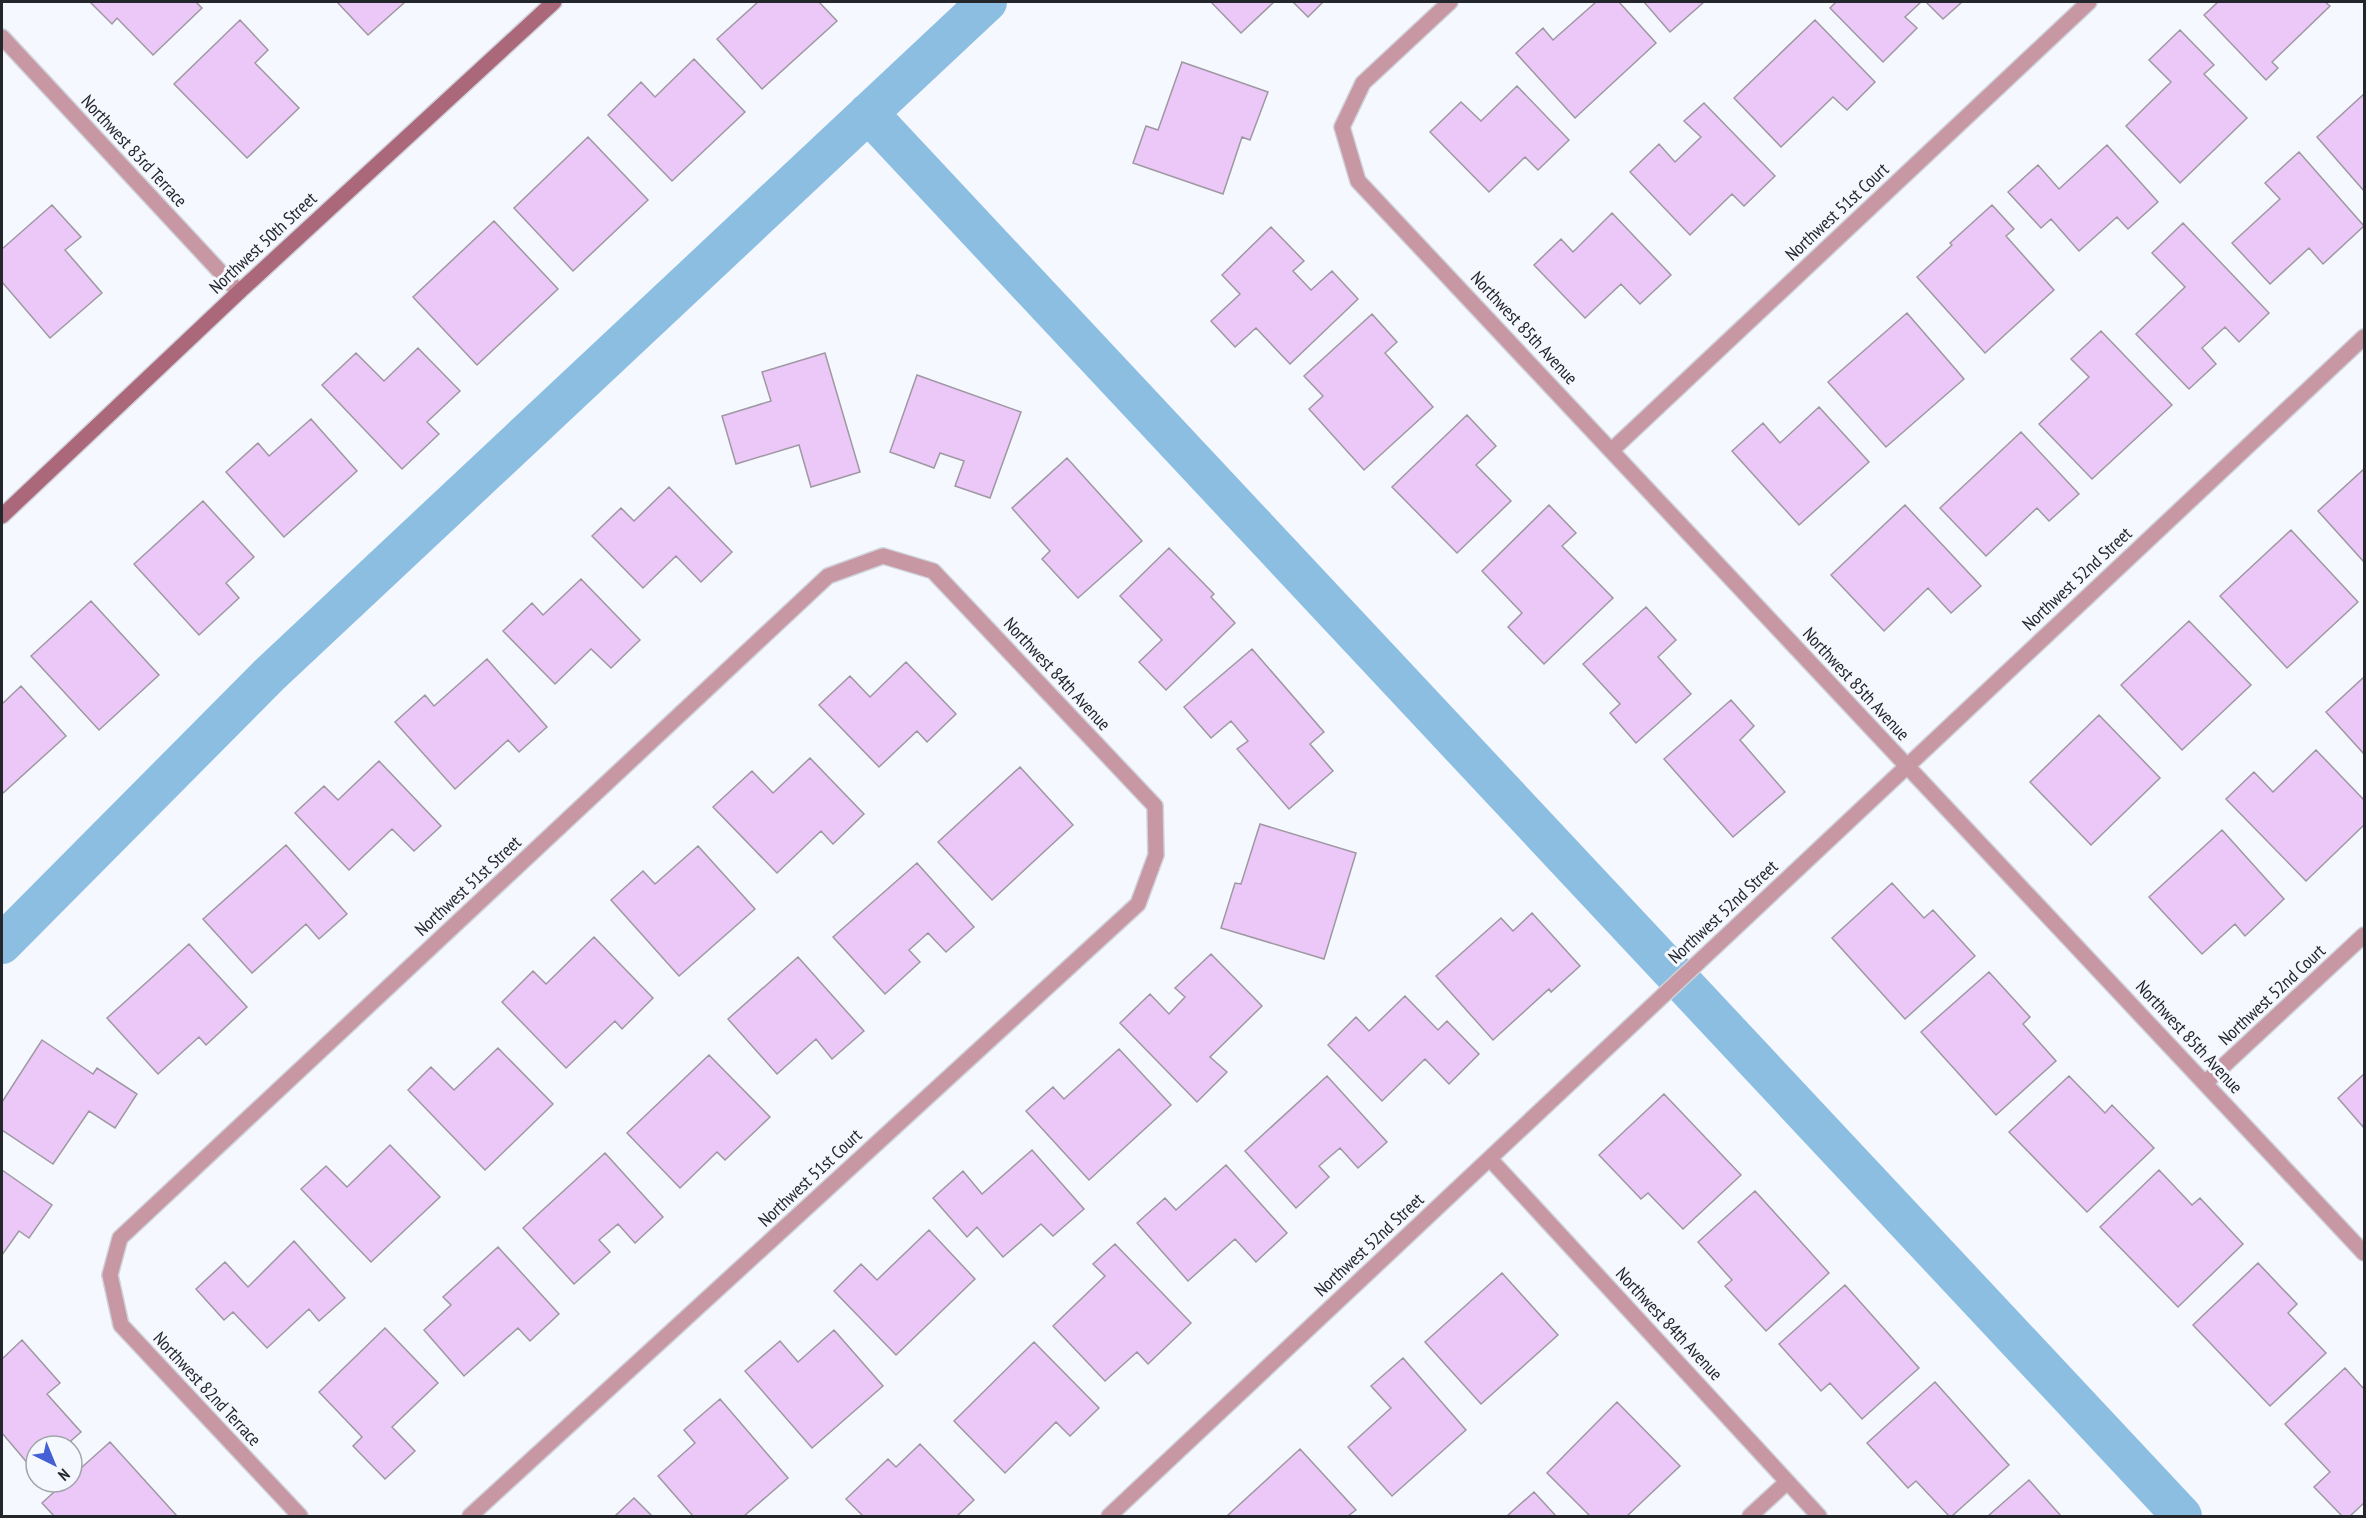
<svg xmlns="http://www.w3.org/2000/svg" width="2366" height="1518" font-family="'PT Sans Narrow',sans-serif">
  <rect width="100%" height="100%" fill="#f5f9ff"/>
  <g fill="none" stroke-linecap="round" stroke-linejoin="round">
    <path stroke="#8cbee2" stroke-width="40" d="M868,113L2182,1516
      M2,944L269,675L987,2"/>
  </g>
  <path fill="#ebc8f7" stroke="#9f98a2" stroke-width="1.5" d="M90,2H196L202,8L153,55L117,18L112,24Z
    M337,2H405L368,35Z
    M758,2H819L837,21L762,89L717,39Z
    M1211,2H1274L1241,33Z
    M1293,2H1323L1308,17Z
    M1596,2H1619L1656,43L1575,118L1516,53L1543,28L1553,40Z
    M1644,2H1704L1670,32Z
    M1836,2H1921L1905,17L1917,28L1883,62L1830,8Z
    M1926,2H1962L1943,19Z
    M2218,2H2325L2330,6L2272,62L2278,68L2266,80L2204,15Z
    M240,20L268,50L255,63L299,108L247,158L174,84Z
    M1815,20L1875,82L1847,110L1833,97L1781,147L1734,98Z
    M2180,30L2214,65L2204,74L2247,118L2180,183L2126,126L2171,82L2149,60Z
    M694,59L745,112L672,181L608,115L641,82L655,97Z
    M1182,62L1268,92L1250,140L1242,137L1223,194L1133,163L1146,126L1158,130Z
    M1517,86L1569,140L1538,170L1525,157L1489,192L1430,132L1461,102L1481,121Z
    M2364,94V191L2317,137Z
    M1704,103L1775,176L1744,206L1732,194L1690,235L1630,172L1659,144L1675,162L1701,137L1684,121Z
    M588,137L648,200L573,271L514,208Z
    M2107,145L2158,202L2128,229L2117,217L2079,251L2051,219L2041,228L2008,192L2038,165L2059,189Z
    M2299,152L2364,226L2323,264L2309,248L2270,284L2232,243L2280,199L2265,183Z
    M52,205L81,237L65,250L102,293L50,338L2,282V249Z
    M1992,205L2014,229L2006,236L2054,290L1985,353L1917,277L1952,245L1950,243Z
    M1612,213L1671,275L1640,304L1621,284L1585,318L1534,265L1561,239L1573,252Z
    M494,221L558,289L477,365L413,297Z
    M2183,223L2269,313L2239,342L2225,327L2202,348L2216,364L2189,389L2136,334L2185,287L2152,253Z
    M1271,227L1304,261L1293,271L1311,290L1332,271L1358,299L1290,364L1256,328L1235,347L1211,321L1240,294L1222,275Z
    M1907,313L1964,379L1886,447L1828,382Z
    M1372,314L1397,342L1385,353L1433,407L1364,470L1309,409L1323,396L1304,376Z
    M2101,331L2172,405L2092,479L2039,424L2089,377L2071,359Z
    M418,348L460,391L427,422L439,434L402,469L322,385L356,353L384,381Z
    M825,353L860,472L811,487L799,445L736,464L722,416L771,401L762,372Z
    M917,375L1021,412L990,498L955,486L964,461L940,453L934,468L890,452Z
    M1819,407L1869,462L1799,525L1732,451L1763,423L1780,443Z
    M1467,415L1496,446L1476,465L1511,501L1457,553L1392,487Z
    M311,419L357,471L284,537L226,472L258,443L269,456Z
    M2021,432L2079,494L2049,521L2037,508L1986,556L1940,508Z
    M1067,458L1142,541L1078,598L1042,559L1050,551L1012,508Z
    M2364,469V562L2318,511Z
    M669,487L732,552L701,582L676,556L643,588L592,536L621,508L634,521Z
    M203,501L254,557L226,583L239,598L199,635L134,564Z
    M1549,505L1576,533L1562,546L1613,598L1544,664L1508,627L1522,613L1482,571Z
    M1905,505L1981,586L1951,613L1928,588L1884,631L1831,575Z
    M2291,530L2358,602L2287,668L2220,596Z
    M1169,548L1214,594L1211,597L1235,623L1166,690L1139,662L1162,640L1120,596Z
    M581,579L640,640L611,668L591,649L555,684L503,631L532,603L543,615Z
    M91,601L159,675L99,730L31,656Z
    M1646,607L1676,640L1658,657L1691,694L1636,743L1610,713L1620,704L1583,664Z
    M2189,621L2251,685L2182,750L2121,685Z
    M1252,649L1324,732L1310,744L1333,771L1289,809L1237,749L1248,741L1231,721L1211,738L1184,707Z
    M487,659L547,727L519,752L508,740L455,789L395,722L425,695L434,706Z
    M906,662L956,714L927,742L917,731L879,767L819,705L850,676L870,697Z
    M2364,677V754L2326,712Z
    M21,686L66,736L2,794V704Z
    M1731,700L1754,726L1740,740L1785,792L1733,837L1664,759Z
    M2099,715L2160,778L2091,845L2030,782Z
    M2316,750L2364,800V825L2306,881L2226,799L2254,772L2273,792Z
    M810,758L864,814L833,844L821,831L777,873L713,807L752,771L773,793Z
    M379,761L441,826L414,851L392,829L349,870L295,813L324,786L338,800Z
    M1020,767L1073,825L992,900L938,842Z
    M1260,824L1356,853L1324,959L1221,928L1235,883L1241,884Z
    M2222,830L2284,899L2245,936L2235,924L2202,954L2149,897Z
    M286,845L347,914L319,939L306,924L252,973L203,919Z
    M698,846L755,909L679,976L611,900L643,871L655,884Z
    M917,863L974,927L946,952L928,933L909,950L920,962L885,994L833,937Z
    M1892,883L1924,918L1933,910L1975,956L1905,1019L1832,938Z
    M1532,913L1580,966L1551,992L1549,989L1493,1040L1436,976L1501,918L1513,931Z
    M594,937L653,998L622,1029L615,1021L566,1068L502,1002L533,971L546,984Z
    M189,944L247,1007L206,1045L199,1037L158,1074L107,1018Z
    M1211,954L1262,1006L1210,1057L1227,1072L1197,1102L1120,1023L1150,994L1169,1014L1185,997L1175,988Z
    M798,957L864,1031L832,1059L816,1039L777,1074L728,1019Z
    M1989,972L2030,1017L2023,1024L2056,1061L1996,1115L1921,1032Z
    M1405,996L1438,1030L1447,1021L1479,1054L1449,1084L1425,1059L1382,1101L1328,1045L1356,1017L1369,1031Z
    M42,1040L93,1074L97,1068L137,1094L115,1128L89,1111L53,1164L2,1130V1102Z
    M498,1048L553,1104L485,1170L408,1090L431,1067L454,1090Z
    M1119,1049L1171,1105L1089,1180L1026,1111L1053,1087L1064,1099Z
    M709,1055L770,1117L725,1160L717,1152L680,1188L627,1133Z
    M2364,1074V1128L2338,1098Z
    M1327,1076L1387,1142L1358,1168L1340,1148L1319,1166L1329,1177L1296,1208L1245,1151Z
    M2069,1076L2105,1113L2112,1105L2154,1148L2087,1212L2009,1132Z
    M1664,1094L1741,1175L1683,1229L1648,1193L1641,1199L1599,1155Z
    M390,1145L440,1197L371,1262L301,1189L326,1166L347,1187Z
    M1032,1150L1084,1209L1053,1236L1041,1224L1003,1257L977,1227L967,1237L933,1198L963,1171L982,1194Z
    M605,1153L663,1217L635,1243L618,1224L599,1240L610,1252L574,1284L523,1228Z
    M1226,1165L1287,1233L1256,1262L1235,1239L1188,1281L1137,1223L1165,1198L1176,1210Z
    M2,1170L52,1205L29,1238L19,1231L2,1255Z
    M2159,1170L2192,1205L2200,1198L2243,1244L2178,1307L2100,1227Z
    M1755,1191L1829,1273L1766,1331L1725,1286L1732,1280L1698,1242Z
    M929,1230L975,1279L896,1355L834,1291L861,1264L877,1280Z
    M294,1241L345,1298L319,1321L309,1309L267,1348L233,1312L224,1320L196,1289L225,1262L248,1287Z
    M1115,1244L1191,1323L1148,1364L1137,1352L1105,1381L1053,1326L1105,1276L1093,1264Z
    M498,1247L559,1314L530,1341L518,1328L464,1376L424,1330L451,1305L443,1297Z
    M2258,1263L2297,1304L2288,1313L2326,1353L2270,1406L2193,1325Z
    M1502,1273L1558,1335L1481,1404L1425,1342Z
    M1845,1285L1919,1368L1862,1419L1830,1383L1821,1391L1779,1344Z
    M385,1328L438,1383L392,1427L415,1451L385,1479L353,1446L362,1437L319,1392Z
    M834,1330L883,1386L812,1448L745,1371L780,1341L798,1362Z
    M22,1340L60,1383L47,1394L81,1432L65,1446H36L35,1472L2,1433V1359Z
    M1034,1342L1099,1408L1070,1436L1056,1422L1005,1473L954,1421Z
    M1403,1358L1466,1430L1392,1496L1348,1447L1391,1408L1371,1386Z
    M2345,1368L2364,1389V1503L2350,1516H2342L2314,1487L2330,1472L2285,1424Z
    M1935,1382L2009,1465L1952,1516H1949L1916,1481L1908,1488L1867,1443Z
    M720,1399L788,1478L744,1516H693L658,1476L695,1443L684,1430Z
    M1617,1402L1680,1466L1627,1516H1590L1547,1473Z
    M110,1442L177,1516H54L42,1503L65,1482H72V1476Z
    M920,1444L974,1500L957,1516H863L846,1499L888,1459L896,1467Z
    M1300,1449L1356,1510L1348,1516H1227Z
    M2029,1480L2061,1516H1988Z
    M1534,1492L1556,1516H1507Z
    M634,1498L652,1516H615Z"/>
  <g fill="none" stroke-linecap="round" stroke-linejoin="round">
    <g stroke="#cfd3d9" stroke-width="18">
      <path id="street" d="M1450,2L1363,83L1342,127L1358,181L2364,1253
        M2,37L239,292
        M1612,450L2089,2
        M2205,1083L2364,935
        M1490,1159L1819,1516
        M300,1516L121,1325L110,1275L120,1238L828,576L883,556L933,571L1155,806L1156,855L1138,904L470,1516
        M1109,1516L2364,337
        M1750,1516L1787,1482"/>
    </g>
    <g stroke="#cfd3d9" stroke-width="18">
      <path id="secondary" d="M2,516L239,292L554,2"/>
    </g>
    <use href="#street" stroke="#c897a4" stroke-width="15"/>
    <use href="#secondary" stroke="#ac687b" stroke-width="15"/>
  </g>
  <g text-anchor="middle" stroke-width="6" stroke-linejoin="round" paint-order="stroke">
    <g font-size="18" fill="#23262a" stroke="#f5f9ff">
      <text transform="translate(134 151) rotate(47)" y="6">Northwest 83rd Terrace</text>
      <text transform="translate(1837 212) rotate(-43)" y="6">Northwest 51st Court</text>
      <text transform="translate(263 243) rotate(-43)" y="6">Northwest 50th Street</text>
      <text transform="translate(1524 328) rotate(47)" y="6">Northwest 85th Avenue</text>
      <text transform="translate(2077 579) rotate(-43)" y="6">Northwest 52nd Street</text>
      <text transform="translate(1057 674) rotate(47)" y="6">Northwest 84th Avenue</text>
      <text transform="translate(1856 684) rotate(47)" y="6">Northwest 85th Avenue</text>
      <text transform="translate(468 886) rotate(-43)" y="6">Northwest 51st Street</text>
      <text transform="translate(1723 912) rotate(-43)" y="6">Northwest 52nd Street</text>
      <text transform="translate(2272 995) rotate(-43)" y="6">Northwest 52nd Court</text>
      <text transform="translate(2189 1037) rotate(47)" y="6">Northwest 85th Avenue</text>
      <text transform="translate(810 1178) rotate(-43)" y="6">Northwest 51st Court</text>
      <text transform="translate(1369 1245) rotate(-43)" y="6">Northwest 52nd Street</text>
      <text transform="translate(1669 1324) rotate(47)" y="6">Northwest 84th Avenue</text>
      <text transform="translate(207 1389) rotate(47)" y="6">Northwest 82nd Terrace</text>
    </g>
  </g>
  <rect width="2366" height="1518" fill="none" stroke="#23262a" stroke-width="6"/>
  <g transform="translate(54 1464) rotate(137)"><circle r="28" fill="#f5f9ff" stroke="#a1a5aa" stroke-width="1.5"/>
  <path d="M0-4.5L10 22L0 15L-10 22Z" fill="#4460d4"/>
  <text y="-9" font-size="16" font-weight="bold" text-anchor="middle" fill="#23262a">N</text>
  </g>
</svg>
